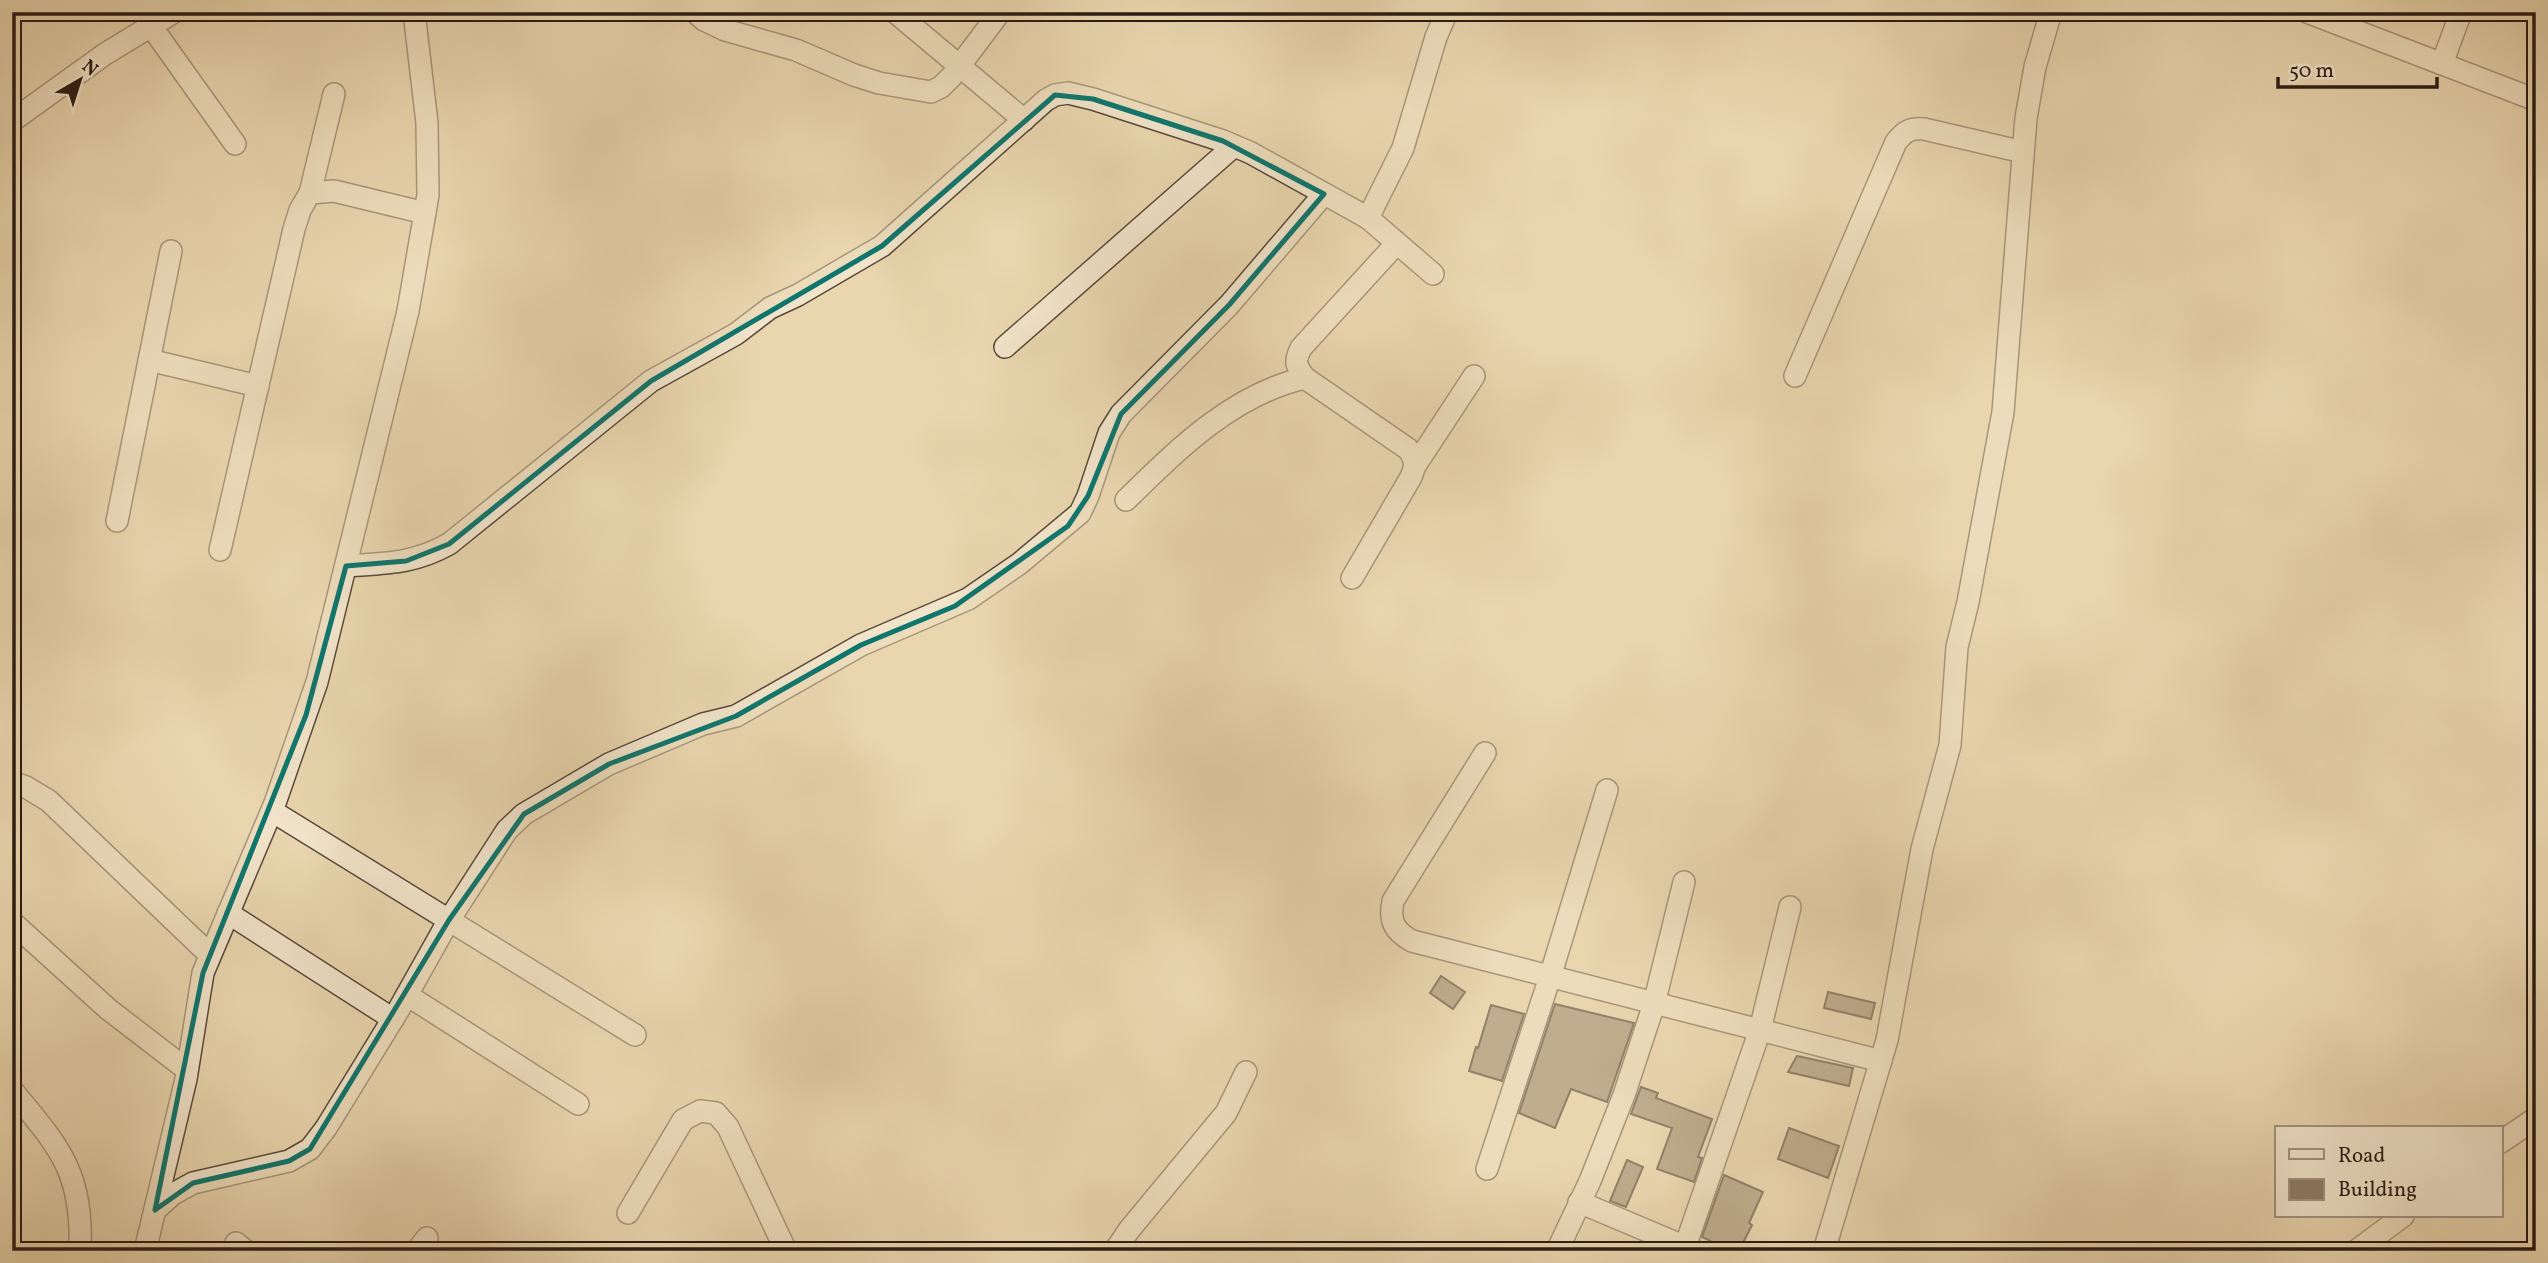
<svg xmlns="http://www.w3.org/2000/svg" width="2548" height="1263" viewBox="0 0 2548 1263" font-family="Vollkorn,serif">
  <style>
    .building { fill: #8d7c65; stroke: #2a1b15; stroke-width: 2 }
    .lines { fill: none; stroke-linecap: round; stroke-linejoin: round }
    .minor-casing { stroke: #5a4a3b; stroke-width: 24 }
    .minor { stroke: #f1e4ca; stroke-width: 21 }
    .marked { fill: none; stroke: #0f766e; stroke-width: 5; stroke-linejoin: round }
  </style>
  <rect width="100%" height="100%" fill="#e9d6ae"/>
  <filter id="stains"><feTurbulence type="fractalNoise" baseFrequency=".00286" numOctaves="4"/><feColorMatrix values="0 0 0 0 .2 0 0 0 0 .09 0 0 0 0 .02 0 0 0 .5 -.17"/></filter>
  <radialGradient id="worn" r=".72"><stop offset=".6" stop-color="#630" stop-opacity="0"/><stop offset="1" stop-color="#630" stop-opacity=".3"/></radialGradient>
  <g class="building">
    <path d="M 1441,976 L 1465,992 L 1453,1009 L 1430,993 Z"/>
    <path d="M 1828,992 L 1875,1003 L 1871,1019 L 1824,1008 Z"/>
    <path d="M 1555,1004 L 1634,1023 L 1607,1102 L 1571,1089 L 1555,1128 L 1519,1113 Z"/>
    <path d="M 1491,1005 L 1524,1014 L 1502,1081 L 1469,1071 L 1476,1047 L 1478,1048 Z"/>
    <path d="M 1797,1056 L 1853,1068 L 1849,1086 L 1788,1072 Z"/>
    <path d="M 1641,1087 L 1658,1093 L 1656,1098 L 1712,1119 L 1698,1157 L 1702,1158 L 1694,1182 L 1657,1169 L 1672,1128 L 1631,1114 Z"/>
    <path d="M 1789,1128 L 1839,1146 L 1828,1178 L 1778,1159 Z"/>
    <path d="M 1627,1160 L 1643,1167 L 1626,1207 L 1610,1201 Z"/>
    <path d="M 1724,1175 L 1763,1192 L 1749,1223 L 1752,1225 L 1739,1251 L 1731,1251 L 1702,1237 Z"/>
  </g>
  <g class="lines">
    <g class="minor-casing">
      <g id="minor">
        <path d="M 695,12 L 704,20 L 725,30 L 796,50 L 854,75 L 879,83 L 931,92 L 941,87 L 952,76 L 1000,12"/>
        <path d="M 895,12 L 1024,120"/>
        <path d="M 2307,12 L 2536,100"/>
        <path d="M 151,26 L 235,144"/>
        <path d="M 2442,64 L 2461,12"/>
        <path d="M 12,121 L 105,54 L 174,12"/>
        <path d="M 310,193 L 334,94"/>
        <path d="M 1368,218 L 1403,148 L 1436,37 L 1447,12"/>
        <path d="M 1005,347 L 1234,146"/>
        <path d="M 149,360 L 258,386"/>
        <path d="M 1795,376 L 1896,142 C 1905,131 1910,128 1924,129 L 2023,152"/>
        <path d="M 1415,466 L 1474,376"/>
        <path d="M 1126,500 C 1177,450 1233,394 1305,378"/>
        <path d="M 117,521 L 171,251"/>
        <path d="M 220,550 L 294,229 L 300,210 L 310,193 L 334,191 L 425,213"/>
        <path d="M 346,566 C 386,563 413,564 449,544 L 651,381 L 736,334 L 770,308 L 798,295 L 882,246 L 1046,100 L 1055,95 L 1068,93 L 1093,99 L 1223,141 L 1251,153 L 1368,218 L 1433,274"/>
        <path d="M 1352,578 L 1411,477 C 1416,465 1416,460 1408,449 L 1305,378 C 1296,366 1294,362 1301,348 L 1397,243"/>
        <path d="M 1485,753 L 1393,901 C 1389,921 1394,931 1412,941 L 1881,1061"/>
        <path d="M 12,782 L 26,787 L 49,801 L 210,955"/>
        <path d="M 272,811 L 635,1035"/>
        <path d="M 228,913 L 393,1019"/>
        <path d="M 12,922 L 108,1009 L 186,1069"/>
        <path d="M 407,995 L 578,1104"/>
        <path d="M 12,1090 C 60,1148 83,1172 80,1251"/>
        <path d="M 2501,1142 L 2536,1118"/>
        <path d="M 1487,1169 L 1550,977 L 1607,790"/>
        <path d="M 1579,1202 L 1695,1251"/>
        <path d="M 155,1210 L 173,1194 L 193,1183 L 289,1161 L 310,1149 L 326,1128 L 399,1009 L 449,920 L 507,830 L 524,814 L 609,764 L 703,724 L 736,716 L 861,645 L 968,599 L 1019,564 L 1080,513 L 1088,496 L 1109,433 L 1121,414 L 1229,305 L 1324,194"/>
        <path d="M 628,1213 L 683,1120 L 700,1111 L 716,1113 L 728,1127 L 786,1251"/>
        <path d="M 236,1243 L 246,1251"/>
        <path d="M 1685,1247 L 1760,1030 L 1790,907"/>
        <path d="M 145,1251 L 186,1079 L 203,973 L 275,803 L 317,682 L 408,311 L 428,195 L 427,123 L 414,12"/>
        <path d="M 417,1251 L 427,1238"/>
        <path d="M 1115,1251 L 1129,1230 L 1226,1113 L 1246,1072"/>
        <path d="M 1557,1251 L 1590,1181 L 1624,1095 L 1654,1004 L 1684,882"/>
        <path d="M 1824,1251 L 1887,1040 L 1922,849 L 1950,745 L 1957,647 L 1968,602 L 2003,412 L 2026,118 L 2035,67 L 2051,12"/>
        <path d="M 2356,1251 L 2403,1216"/>
      </g>
    </g>
    <use href="#minor" class="minor"/>
  </g>
  <path d="M0 0H2548V1263H0ZM 1055,95 L 1093,99 L 1223,141 L 1324,194 L 1229,305 L 1121,414 L 1088,496 L 1068,526 L 955,606 L 861,645 L 736,716 L 609,764 L 524,814 L 449,920 L 310,1149 L 289,1161 L 193,1183 L 155,1210 L 203,973 L 306,715 L 346,566 L 406,561 L 449,544 L 651,381 L 882,246 Z" fill="#e9d6ae" fill-opacity=".55" fill-rule="evenodd"/>
  <path class="marked" d="M 1055,95 L 1093,99 L 1223,141 L 1324,194 L 1229,305 L 1121,414 L 1088,496 L 1068,526 L 955,606 L 861,645 L 736,716 L 609,764 L 524,814 L 449,920 L 310,1149 L 289,1161 L 193,1183 L 155,1210 L 203,973 L 306,715 L 346,566 L 406,561 L 449,544 L 651,381 L 882,246 Z"/>
  <rect width="2548" height="1263" fill="none" stroke="#e9d6ae" stroke-width="42"/>
  <rect x="14" y="14" width="2520" height="1235" fill="none" stroke="#2a1b15" stroke-width="3.5"/>
  <rect x="21" y="21" width="2506" height="1221" fill="none" stroke="#2a1b15" stroke-width="2"/>
  <rect x="2275" y="1126" width="228" height="91" fill="#f1e4ca" stroke="#a19482" stroke-width="2"/>
  <rect x="2289" y="1149" width="35" height="10" fill="#f1e4ca" stroke="#a19482" stroke-width="2"/>
  <text x="2338" y="1162" font-size="21" fill="#2a1b15">Road</text>
  <rect x="2289" y="1179" width="35" height="21" fill="#8d7c65" stroke="#a19482" stroke-width="2"/>
  <text x="2338" y="1196" font-size="21" fill="#2a1b15">Building</text>
  <g transform="translate(80 80) rotate(39)" stroke="#f1e4ca" stroke-width="5" paint-order="stroke">
  <path d="M0-5L12 26L0 18L-12 26Z" fill="#2a1b15"/>
  <text y="-10" font-size="19" font-weight="bold" text-anchor="middle" fill="#2a1b15">N</text>
  </g>
  <path d="M2278 77v10h159v-10" fill="none" stroke="#2a1b15" stroke-width="3.5"/>
  <text x="2289" y="77" font-size="21" fill="#2a1b15" stroke="#f1e4ca" stroke-width="5" paint-order="stroke">50 m</text>
  <rect width="100%" height="100%" filter="url(#stains)"/>
  <rect width="100%" height="100%" fill="url(#worn)"/>
</svg>
